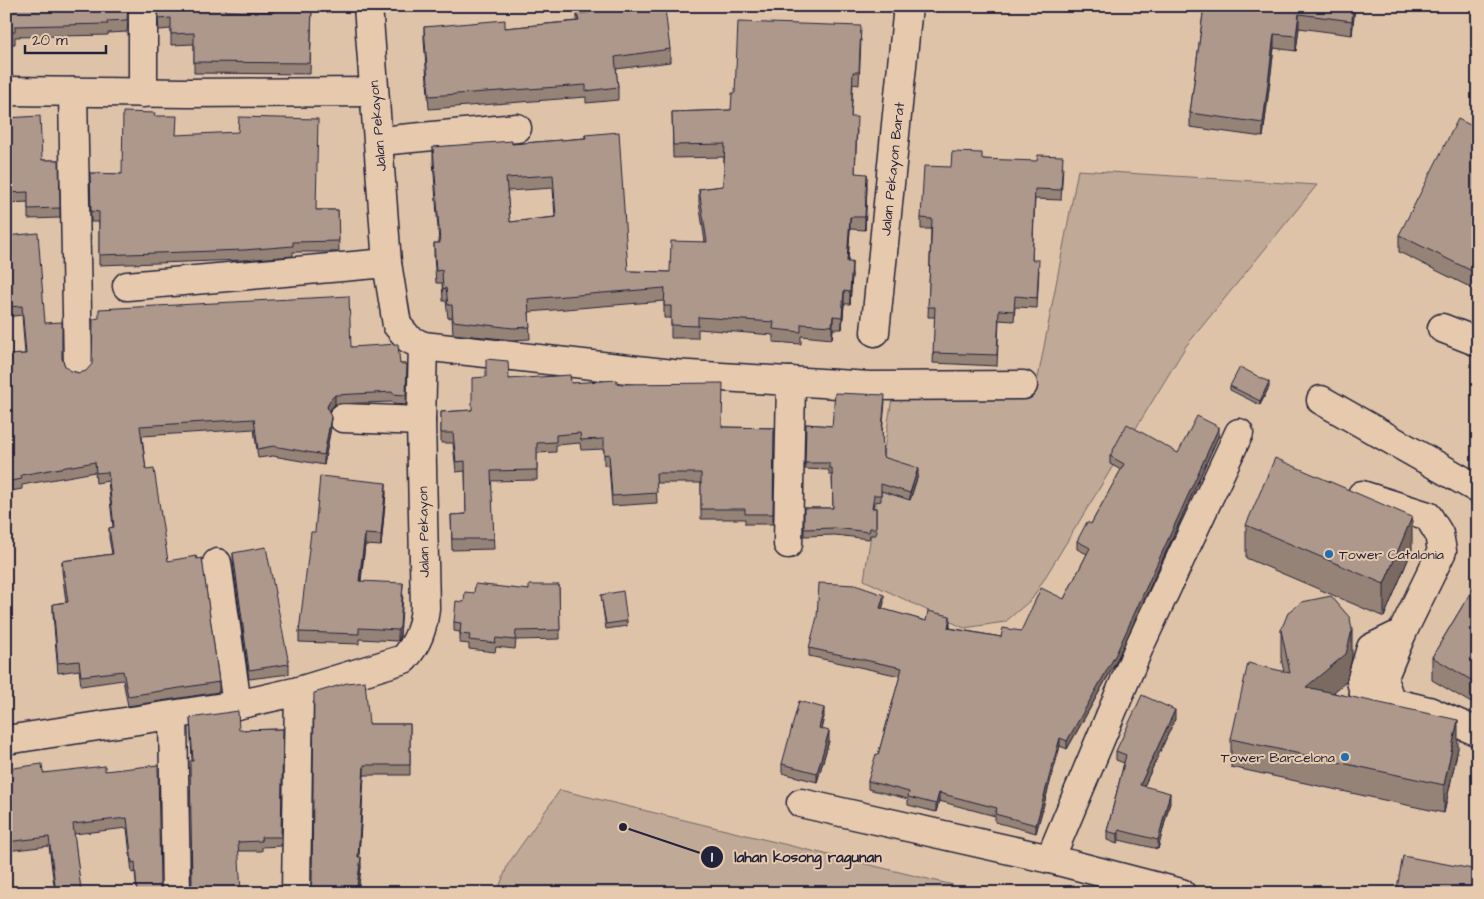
<svg xmlns="http://www.w3.org/2000/svg" width="1484" height="899" viewBox="0 0 1484 899" font-family="'Architects Daughter',sans-serif">
  <style>
    .green { fill: #c0a997; stroke: #716669 }
    .lines { fill: none; stroke-linecap: round; stroke-linejoin: round }
    .minor-casing { stroke: #22223b; stroke-width: 31 }
    .minor { stroke: #e7caae; stroke-width: 28 }
    .wall { fill: #968378; stroke: #22223b; fill-rule: evenodd }
    .shaded-wall { fill: #7a6a62; stroke: #22223b }
    .building { fill: #ae988c; stroke: #22223b; fill-rule: evenodd }
    .poi-dot { fill: #1f6fb2; stroke: #e7caae; stroke-width: 2 }
    .labels { text-anchor: middle; stroke-width: 4; stroke-linejoin: round; paint-order: stroke }
    .street-label { font-size: 14px; fill: #22223b; stroke: #e7caae }
    .poi-label { font-size: 14px; fill: #22223b; stroke: #e7caae; text-anchor: start }
    .leader { fill: none; stroke: #22223b; stroke-width: 2 }
    .callout-dot { fill: #22223b; stroke: #e7caae; stroke-width: 2 }
    .mark-label { font-size: 15px; text-anchor: middle; font-weight: bold; fill: #fff }
    .callout-label { font-size: 15px; text-anchor: middle; font-weight: bold; fill: #22223b; stroke: #e7caae; stroke-width: 4; stroke-linejoin: round; paint-order: stroke }
  </style>
  <rect width="100%" height="100%" fill="#dfc3a9"/>
  <filter id="ink" filterUnits="userSpaceOnUse"><feTurbulence type="fractalNoise" baseFrequency=".02" numOctaves="2"/><feDisplacementMap in="SourceGraphic" scale="10" xChannelSelector="R" yChannelSelector="G"/><feConvolveMatrix kernelMatrix="1 2 1 2 8 2 1 2 1" color-interpolation-filters="sRGB"/></filter>
  <g filter="url(#ink)">
    <g class="green">
      <path d="M 1078,170 L 1317,185 L 1186,346 L 1032,599 L 1005,622 L 964,628 L 864,580 L 893,391 L 1036,388 Z"/>
      <path d="M 560,790 L 953,885 L 949,893 L 497,893 L 508,864 Z"/>
    </g>
    <g class="lines">
      <g class="minor-casing">
        <g id="minor">
          <path d="M 143,6 L 143,93"/>
          <path d="M 6,91 L 188,93 L 373,92"/>
          <path d="M 73,92 L 78,367"/>
          <path d="M 380,141 L 517,128"/>
          <path d="M 127,286 L 387,263"/>
          <path d="M 1442,328 L 1478,342"/>
          <path d="M 875,332 L 908,6"/>
          <path d="M 423,346 L 673,374 L 870,386 L 1023,385"/>
          <path d="M 1321,400 L 1478,489"/>
          <path d="M 343,418 L 421,421"/>
          <path d="M 1362,495 L 1428,516 L 1439,534 L 1442,551 L 1402,633 L 1383,679 L 1391,702"/>
          <path d="M 788,544 L 791,381"/>
          <path d="M 217,563 L 237,705"/>
          <path d="M 1402,633 L 1371,648 L 1361,681 L 1364,693 L 1391,702 L 1429,711 L 1478,732"/>
          <path d="M 173,716 L 176,893"/>
          <path d="M 6,740 L 237,705 L 299,691 L 404,659 C 418,643 423,628 425,608 L 421,421 L 423,346 L 409,339 L 397,325 L 387,263 L 368,6"/>
          <path d="M 801,803 L 1050,859 L 1181,893"/>
          <path d="M 1050,859 L 1140,645 L 1239,433"/>
          <path d="M 296,893 L 299,691"/>
        </g>
      </g>
      <use href="#minor" class="minor"/>
    </g>
    <g class="wall">
      <path d="M 6,6 L 129,6 L 127,32 L 108,33 L 108,35 L 15,37 L 15,44 L 6,44 Z"/>
      <path d="M 157,6 L 225,6 L 225,11 L 274,12 L 312,6 L 310,74 L 194,73 L 194,44 L 171,45 L 171,29 L 159,30 Z"/>
      <path d="M 592,6 L 646,6 L 647,12 L 670,49 L 670,62 L 616,69 L 618,87 L 618,100 L 586,103 L 586,97 L 429,109 L 424,39 L 424,27 L 505,28 L 577,21 L 577,14 L 593,12 Z"/>
      <path d="M 1204,6 L 1355,6 L 1352,35 L 1299,28 L 1296,51 L 1274,48 L 1263,137 L 1190,127 L 1190,113 Z"/>
      <path d="M 1356,6 L 1370,6 L 1370,8 Z"/>
      <path d="M 861,39 L 859,85 L 853,84 L 851,117 L 857,130 L 855,173 L 867,186 L 865,230 L 850,229 L 848,262 L 852,275 L 850,304 L 844,304 L 842,329 L 833,329 L 832,339 L 801,336 L 801,344 L 773,342 L 773,335 L 698,329 L 698,338 L 671,338 L 671,318 L 664,318 L 664,301 L 529,312 L 530,339 L 513,340 L 453,334 L 452,317 L 448,318 L 446,301 L 443,301 L 442,283 L 436,283 L 434,256 L 434,243 L 439,243 L 433,160 L 433,147 L 512,144 L 585,138 L 585,135 L 628,271 L 670,272 L 705,242 L 699,202 L 699,189 L 723,186 L 724,157 L 673,158 L 672,112 L 731,110 L 735,93 ZM 553,188 L 555,217 L 510,222 L 507,191 Z"/>
      <path d="M 1478,52 L 1478,80 L 1476,80 L 1476,58 Z"/>
      <path d="M 155,116 L 176,135 L 316,210 L 338,210 L 339,252 L 293,252 L 293,256 L 244,260 L 99,265 L 99,222 L 91,222 L 90,173 L 122,174 Z"/>
      <path d="M 6,118 L 42,160 L 59,160 L 60,218 L 28,219 L 28,202 L 6,203 Z"/>
      <path d="M 1478,129 L 1478,291 L 1399,252 L 1399,235 Z"/>
      <path d="M 982,159 L 1063,166 L 1061,200 L 1035,199 L 1032,260 L 1039,270 L 1037,308 L 1015,307 L 1014,321 L 999,320 L 997,366 L 933,363 L 935,317 L 928,317 L 931,229 L 921,229 L 921,218 L 951,167 Z"/>
      <path d="M 6,236 L 45,323 L 62,358 L 65,366 L 71,371 L 79,373 L 351,347 L 400,364 L 407,364 L 406,405 L 393,404 L 393,402 L 335,404 L 330,410 L 329,412 L 331,427 L 324,465 L 273,456 L 258,458 L 254,429 L 142,436 L 146,470 L 168,561 L 219,682 L 219,692 L 128,706 L 123,680 L 81,686 L 79,670 L 58,673 L 53,614 L 53,604 L 66,602 L 62,571 L 62,561 L 112,554 L 109,538 L 109,528 L 113,527 L 108,481 L 96,483 L 95,472 L 22,485 L 22,489 L 6,492 L 6,355 L 25,354 L 22,315 L 6,317 Z"/>
      <path d="M 509,379 L 571,383 L 617,384 L 722,427 L 774,428 L 773,524 L 745,524 L 745,519 L 701,519 L 701,483 L 656,483 L 657,503 L 612,506 L 609,465 L 604,465 L 604,449 L 581,450 L 580,443 L 556,445 L 556,452 L 537,453 L 537,480 L 491,481 L 494,549 L 452,550 L 451,515 L 466,514 L 465,471 L 456,472 L 453,443 L 441,443 L 441,412 L 472,410 Z"/>
      <path d="M 1230,386 L 1269,387 L 1260,405 L 1230,390 Z"/>
      <path d="M 885,402 L 882,434 L 883,457 L 918,475 L 910,500 L 881,491 L 881,501 L 874,502 L 873,508 L 876,508 L 876,535 L 870,535 L 869,539 L 835,535 L 804,536 L 804,508 L 833,508 L 832,475 L 829,475 L 829,470 L 805,469 L 806,424 L 832,426 Z"/>
      <path d="M 1219,435 L 1116,662 L 1067,749 L 1060,746 L 1036,833 L 995,822 L 995,816 L 939,801 L 936,812 L 908,805 L 908,799 L 868,789 L 868,781 L 878,755 L 900,676 L 809,656 L 809,648 L 884,603 L 882,609 L 926,621 L 950,624 L 950,628 L 1001,637 L 1021,631 L 1064,599 L 1087,554 L 1077,549 L 1077,541 L 1091,524 L 1121,470 L 1110,464 L 1110,456 L 1178,453 Z"/>
      <path d="M 386,493 L 381,546 L 365,545 L 361,581 L 403,594 L 400,637 L 398,641 L 359,639 L 359,644 L 299,642 L 299,632 L 315,532 Z"/>
      <path d="M 1246,525 L 1412,550 L 1384,617 L 1246,558 Z"/>
      <path d="M 233,553 L 289,664 L 289,674 L 249,679 L 233,562 Z"/>
      <path d="M 1478,580 L 1478,707 L 1432,680 L 1432,657 Z"/>
      <path d="M 559,585 L 560,639 L 516,640 L 515,649 L 496,647 L 495,652 L 469,649 L 469,644 L 460,643 L 460,632 L 454,631 L 454,622 L 464,602 L 474,593 L 529,590 Z"/>
      <path d="M 601,595 L 627,621 L 627,626 L 606,629 Z"/>
      <path d="M 1281,630 L 1352,658 L 1346,682 L 1333,692 L 1458,748 L 1444,813 L 1231,767 L 1231,739 L 1284,672 L 1281,658 Z"/>
      <path d="M 824,717 L 821,729 L 829,741 L 817,782 L 782,773 L 782,764 Z"/>
      <path d="M 190,718 L 239,730 L 283,729 L 281,846 L 262,847 L 262,851 L 239,851 L 189,891 L 191,884 L 192,761 Z"/>
      <path d="M 1175,719 L 1144,786 L 1170,802 L 1158,849 L 1119,840 L 1117,844 L 1107,840 L 1107,831 L 1124,763 L 1116,760 L 1116,751 Z"/>
      <path d="M 369,724 L 410,724 L 410,775 L 364,775 L 359,857 L 361,867 L 358,893 L 307,893 L 312,883 Z"/>
      <path d="M 6,769 L 43,773 L 105,771 L 160,884 L 162,891 L 164,893 L 137,893 L 135,872 L 132,873 L 127,828 L 74,834 L 81,893 L 55,893 L 49,846 L 6,851 Z"/>
    </g>
    <g class="shaded-wall">
      <path d="M 1353,6 L 1355,6 L 1352,35 L 1352,21 Z"/>
      <path d="M 1299,14 L 1299,28 L 1296,51 L 1296,36 Z"/>
      <path d="M 1274,34 L 1274,48 L 1263,137 L 1263,123 Z"/>
      <path d="M 867,174 L 867,186 L 865,230 L 865,217 Z"/>
      <path d="M 850,217 L 850,229 L 847,274 L 847,262 Z"/>
      <path d="M 852,262 L 852,275 L 850,304 L 850,292 Z"/>
      <path d="M 844,291 L 844,304 L 842,329 L 842,317 Z"/>
      <path d="M 833,316 L 833,329 L 832,339 L 832,326 Z"/>
      <path d="M 1269,382 L 1269,387 L 1260,405 L 1260,401 Z"/>
      <path d="M 335,395 L 335,404 L 330,410 L 327,417 L 327,407 L 330,400 Z"/>
      <path d="M 331,417 L 331,427 L 324,465 L 324,455 Z"/>
      <path d="M 1219,427 L 1219,435 L 1116,662 L 1067,749 L 1067,741 Z"/>
      <path d="M 918,468 L 918,475 L 910,500 L 910,493 Z"/>
      <path d="M 386,483 L 386,493 L 381,546 L 381,535 Z"/>
      <path d="M 1412,517 L 1412,550 L 1384,617 L 1384,584 Z"/>
      <path d="M 365,534 L 365,545 L 359,592 L 359,581 Z"/>
      <path d="M 403,583 L 400,637 L 398,641 L 398,630 Z"/>
      <path d="M 884,595 L 884,603 L 880,616 L 880,608 Z"/>
      <path d="M 950,616 L 950,624 L 948,636 L 948,628 Z"/>
      <path d="M 1352,630 L 1352,658 L 1346,682 L 1306,715 L 1306,687 Z"/>
      <path d="M 824,708 L 824,717 L 819,738 L 819,728 Z"/>
      <path d="M 1175,710 L 1175,719 L 1140,795 L 1140,785 Z"/>
      <path d="M 1458,720 L 1458,748 L 1444,813 L 1444,785 Z"/>
      <path d="M 829,731 L 829,741 L 817,782 L 817,773 Z"/>
      <path d="M 1060,738 L 1060,746 L 1036,833 L 1036,825 Z"/>
      <path d="M 364,765 L 364,775 L 358,867 L 358,857 Z"/>
      <path d="M 939,793 L 939,801 L 936,812 L 936,804 Z"/>
      <path d="M 1170,793 L 1170,802 L 1158,849 L 1158,840 Z"/>
      <path d="M 1119,830 L 1119,840 L 1117,844 L 1117,834 Z"/>
      <path d="M 361,857 L 361,867 L 358,893 L 356,893 Z"/>
    </g>
    <g class="building">
      <path d="M 6,6 L 128,6 L 127,20 L 107,21 L 108,24 L 15,26 L 15,32 L 6,33 Z"/>
      <path d="M 158,6 L 225,6 L 225,11 L 274,12 L 274,6 L 312,6 L 310,63 L 194,62 L 194,33 L 171,34 L 171,18 L 159,19 Z"/>
      <path d="M 594,6 L 646,6 L 647,12 L 665,9 L 670,49 L 615,57 L 618,87 L 586,91 L 586,85 L 429,96 L 424,27 L 505,20 L 505,28 L 579,21 L 577,14 L 595,12 Z"/>
      <path d="M 1204,6 L 1353,6 L 1352,21 L 1299,14 L 1296,36 L 1274,34 L 1263,123 L 1190,113 Z"/>
      <path d="M 738,22 L 861,26 L 859,72 L 853,72 L 851,117 L 857,117 L 855,173 L 867,174 L 865,217 L 850,217 L 847,262 L 852,262 L 850,292 L 844,291 L 842,317 L 833,316 L 832,326 L 801,324 L 801,332 L 773,329 L 774,322 L 698,317 L 698,326 L 671,325 L 671,306 L 664,306 L 665,288 L 528,299 L 530,327 L 513,328 L 453,321 L 452,305 L 448,305 L 446,288 L 443,289 L 442,270 L 436,271 L 434,243 L 440,243 L 433,147 L 512,141 L 512,144 L 586,138 L 585,135 L 619,132 L 628,271 L 670,272 L 671,241 L 707,242 L 699,189 L 723,186 L 725,144 L 673,145 L 672,112 L 731,110 L 732,93 L 735,93 ZM 553,175 L 556,217 L 510,222 L 506,178 Z"/>
      <path d="M 123,112 L 155,113 L 154,116 L 177,116 L 176,135 L 238,132 L 239,117 L 318,119 L 316,210 L 338,210 L 339,241 L 293,242 L 293,246 L 244,250 L 99,255 L 99,212 L 91,211 L 90,173 L 122,174 Z"/>
      <path d="M 40,116 L 42,160 L 59,160 L 60,208 L 28,209 L 28,192 L 6,193 L 6,118 Z"/>
      <path d="M 1458,119 L 1478,129 L 1478,274 L 1399,235 Z"/>
      <path d="M 952,152 L 982,153 L 982,159 L 1037,161 L 1038,155 L 1063,156 L 1061,190 L 1035,189 L 1032,260 L 1039,260 L 1037,298 L 1015,296 L 1014,311 L 999,310 L 997,355 L 933,353 L 935,307 L 928,307 L 932,219 L 921,218 L 924,166 L 951,167 Z"/>
      <path d="M 38,233 L 45,323 L 62,322 L 62,358 L 65,366 L 71,371 L 79,373 L 86,371 L 92,364 L 93,319 L 99,318 L 99,309 L 349,296 L 351,347 L 398,344 L 400,364 L 407,364 L 406,395 L 393,394 L 393,392 L 335,395 L 330,400 L 327,407 L 331,417 L 324,455 L 273,446 L 258,449 L 254,419 L 140,426 L 146,470 L 154,469 L 168,561 L 196,556 L 197,559 L 202,558 L 219,682 L 128,696 L 123,671 L 81,676 L 79,661 L 58,663 L 53,604 L 68,602 L 62,561 L 113,554 L 109,528 L 114,527 L 108,472 L 96,473 L 95,462 L 21,475 L 22,479 L 6,482 L 6,355 L 26,354 L 22,306 L 6,307 L 6,236 Z"/>
      <path d="M 486,359 L 508,361 L 509,379 L 570,375 L 571,383 L 617,380 L 617,384 L 723,383 L 722,427 L 774,428 L 773,514 L 745,514 L 745,509 L 701,509 L 701,473 L 656,473 L 657,493 L 612,496 L 609,454 L 604,455 L 604,439 L 581,440 L 580,433 L 556,435 L 556,442 L 537,443 L 537,470 L 491,471 L 494,539 L 452,539 L 451,515 L 466,514 L 465,461 L 456,462 L 453,433 L 441,433 L 441,412 L 472,410 L 472,378 L 486,377 Z"/>
      <path d="M 1240,367 L 1269,382 L 1260,401 L 1230,386 Z"/>
      <path d="M 835,393 L 885,395 L 882,429 L 883,457 L 918,468 L 910,493 L 881,484 L 881,495 L 874,495 L 872,508 L 876,508 L 876,528 L 870,528 L 869,532 L 835,528 L 804,529 L 804,508 L 833,508 L 832,468 L 829,468 L 829,463 L 805,463 L 806,424 L 832,426 Z"/>
      <path d="M 1197,416 L 1219,427 L 1116,654 L 1067,741 L 1060,738 L 1036,825 L 995,814 L 997,808 L 939,793 L 936,804 L 908,797 L 909,792 L 868,781 L 876,754 L 878,755 L 902,668 L 809,648 L 817,617 L 819,583 L 855,585 L 884,595 L 880,608 L 926,621 L 928,611 L 950,616 L 948,628 L 1001,637 L 1003,628 L 1021,631 L 1041,588 L 1064,599 L 1090,548 L 1077,541 L 1087,522 L 1091,524 L 1124,464 L 1110,456 L 1127,424 L 1178,453 Z"/>
      <path d="M 1275,458 L 1412,517 L 1384,584 L 1246,525 Z"/>
      <path d="M 320,476 L 386,483 L 381,535 L 365,534 L 359,581 L 403,583 L 400,627 L 398,630 L 359,628 L 359,634 L 299,632 L 311,532 L 315,532 Z"/>
      <path d="M 266,547 L 289,664 L 249,670 L 233,553 Z"/>
      <path d="M 1478,580 L 1478,684 L 1432,657 Z"/>
      <path d="M 475,584 L 529,590 L 529,585 L 559,585 L 560,630 L 516,631 L 515,640 L 496,638 L 495,643 L 469,640 L 470,635 L 460,634 L 461,623 L 454,622 L 456,601 L 464,602 L 465,592 L 474,593 Z"/>
      <path d="M 623,591 L 627,621 L 606,624 L 601,595 Z"/>
      <path d="M 1331,596 L 1350,618 L 1352,630 L 1346,654 L 1306,687 L 1458,720 L 1444,785 L 1231,739 L 1248,663 L 1290,673 L 1281,630 L 1288,613 L 1302,602 Z"/>
      <path d="M 365,681 L 369,724 L 410,724 L 410,765 L 364,765 L 358,857 L 361,857 L 356,893 L 307,893 L 312,883 L 314,693 L 347,683 Z"/>
      <path d="M 1142,695 L 1175,710 L 1140,785 L 1170,793 L 1158,840 L 1119,830 L 1117,834 L 1107,831 L 1126,755 L 1116,751 Z"/>
      <path d="M 799,701 L 824,708 L 819,728 L 829,731 L 817,773 L 782,764 Z"/>
      <path d="M 238,711 L 239,730 L 283,729 L 281,837 L 261,837 L 262,841 L 238,842 L 241,893 L 188,893 L 189,891 L 192,883 L 190,761 L 193,761 L 190,718 Z"/>
      <path d="M 42,764 L 43,773 L 105,766 L 105,771 L 158,765 L 160,884 L 162,891 L 164,893 L 137,893 L 135,862 L 132,863 L 127,818 L 73,824 L 81,890 L 56,893 L 49,837 L 6,842 L 6,769 Z"/>
      <path d="M 1403,856 L 1478,870 L 1478,893 L 1396,893 Z"/>
    </g>
  </g>
  <g class="poi-dot">
    <circle cx="1329" cy="554" r="5"/>
    <circle cx="1345" cy="757" r="5"/>
  </g>
  <g class="labels">
    <g class="street-label">
      <text transform="translate(377 126) rotate(-95)" y="5">Jalan Pekayon</text>
      <text transform="translate(892 169) rotate(-84)" y="5">Jalan Pekayon Barat</text>
      <text transform="translate(423 532) rotate(-91)" y="5">Jalan Pekayon</text>
    </g>
    <g class="poi-label">
      <text x="1339" y="559">Tower Catalonia</text>
      <text x="1335" y="762" text-anchor="end">Tower Barcelona</text>
    </g>
  </g>
  <path class="leader" d="M623 827L712 857"/>
  <g class="callout-dot">
    <circle cx="623" cy="827" r="5"/>
    <circle cx="712" cy="857" r="12"/>
  </g>
  <g class="mark-label">
    <text x="712" y="862">1</text>
  </g>
  <g class="callout-label">
    <text x="808" y="862">lahan kosong ragunan</text>
  </g>
  <rect width="1484" height="899" fill="none" stroke="#e7caae" stroke-width="25"/>
  <rect x="12" y="12" width="1459" height="874" fill="none" stroke="#22223b" stroke-width="2" filter="url(#ink)"/>
  <path d="M25 45v8h81v-8" fill="none" stroke="#22223b" stroke-width="2.5"/>
  <text x="32" y="45" font-size="15" fill="#22223b" stroke="#e7caae" stroke-width="4" paint-order="stroke">20 m</text>
</svg>
